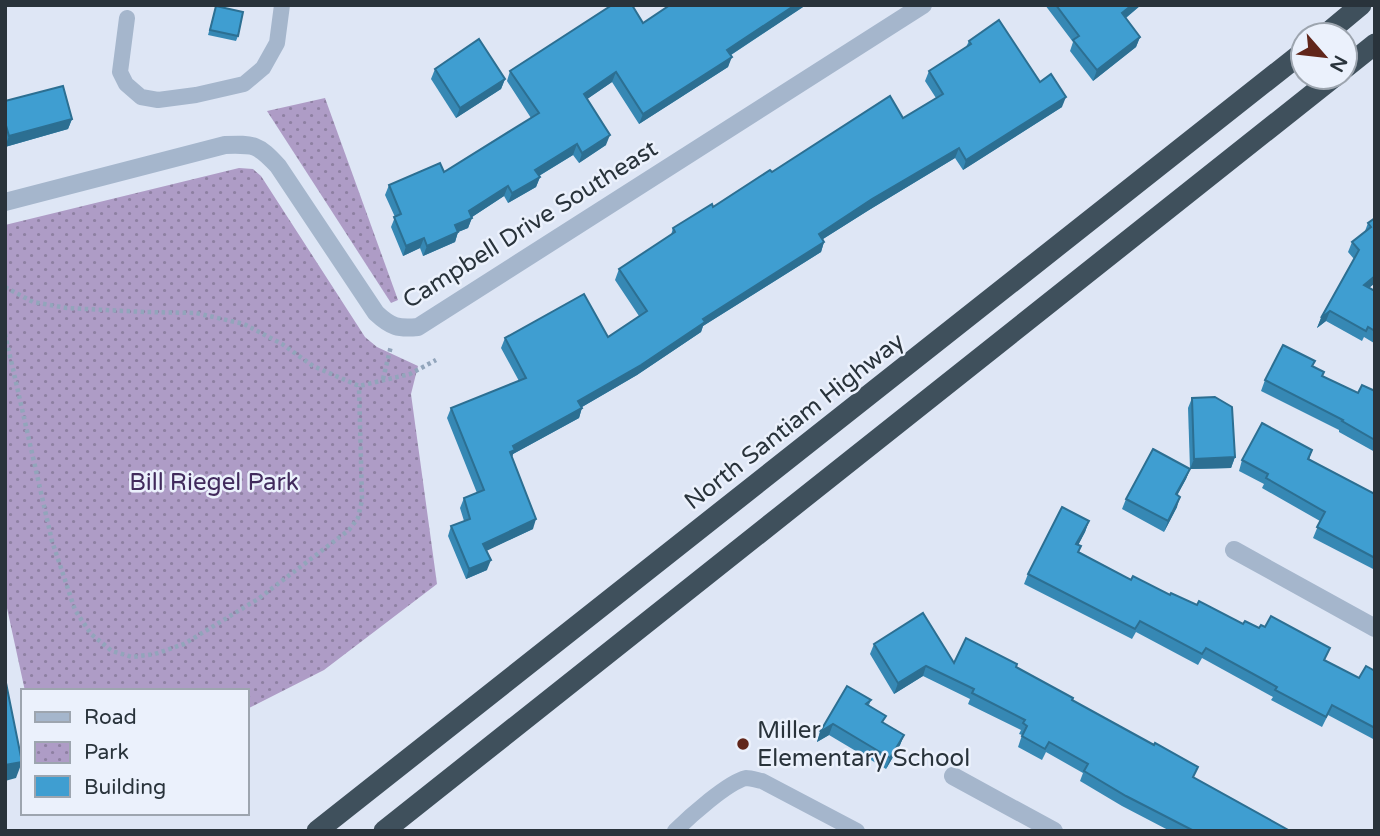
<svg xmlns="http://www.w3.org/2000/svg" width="1380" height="836" viewBox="0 0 1380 836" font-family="'Varela Round',sans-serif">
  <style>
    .park { fill: url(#park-dots) }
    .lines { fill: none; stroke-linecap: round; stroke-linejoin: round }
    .path { stroke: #92a5bb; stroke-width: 4.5; stroke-dasharray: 3.5 3.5; stroke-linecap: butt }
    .lane { stroke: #a5b6cc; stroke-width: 16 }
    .street { stroke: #a5b6cc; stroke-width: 18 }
    .highway { stroke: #3f505c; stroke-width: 21 }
    .wall { fill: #3688b4 }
    .shaded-wall { fill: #2c6f92 }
    .building { fill: #3f9ed1; stroke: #2c6f92; stroke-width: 2 }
    .poi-dot { fill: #61261a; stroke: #ebf1fc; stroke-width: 2.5 }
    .labels { text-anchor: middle; stroke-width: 5; stroke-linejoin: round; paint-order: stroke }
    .street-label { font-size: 24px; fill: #29333b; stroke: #ebf1fc }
    .park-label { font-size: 24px; fill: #412a5c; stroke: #ebf1fc }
    .poi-label { font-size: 24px; fill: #29333b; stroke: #ebf1fc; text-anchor: start }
  </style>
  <defs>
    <pattern id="park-dots" width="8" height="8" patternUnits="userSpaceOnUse" patternTransform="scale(1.75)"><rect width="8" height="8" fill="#ae9cc6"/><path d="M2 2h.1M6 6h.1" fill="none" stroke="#8e80a2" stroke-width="1.8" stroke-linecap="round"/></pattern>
  </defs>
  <rect width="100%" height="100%" fill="#dee6f5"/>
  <g class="park">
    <path d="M 325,98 L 398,300 L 391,303 L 267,111 Z"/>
    <path d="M 239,168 L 253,169 L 261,176 L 365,337 L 377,347 L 418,366 L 411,394 L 437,584 L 324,670 L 247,709 L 247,691 L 25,691 L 5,599 L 5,225 Z"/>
  </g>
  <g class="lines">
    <g class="path">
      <path d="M 5,287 L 33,302 L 67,308 L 145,312 L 196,313 L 244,324 L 282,344 L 313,366 L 359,386 L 410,374 L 436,360"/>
      <path d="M 5,334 L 52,541 L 75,610 L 91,634 L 112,651 L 132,657 L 155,654 L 184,644 L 258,599 L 349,530 L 358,518 L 362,500 L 359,386"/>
      <path d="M 383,379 L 391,346"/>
    </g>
    <g class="lane">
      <path d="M 127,18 L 120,72 L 126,84 L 141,97 L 158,100 L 196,95 L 244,84 L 263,68 L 277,43 L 282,5"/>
      <path d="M 675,831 C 689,817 728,782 746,778 C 751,778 757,780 762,781 L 857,831"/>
    </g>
    <g class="street">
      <path d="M 5,202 L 225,145 C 254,144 258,144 278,166 L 376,313 C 391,327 398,329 418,327 L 923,5"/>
      <path d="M 1234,550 L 1375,628"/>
      <path d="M 953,776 L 1054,831"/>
    </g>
    <g class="highway">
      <path d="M 1325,35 L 1361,5"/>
      <path d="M 1345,68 L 1375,44"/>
      <path d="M 317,831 L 1303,52"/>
      <path d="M 384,831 L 1334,77"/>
    </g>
  </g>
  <g class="wall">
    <path d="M 670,5 L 806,5 L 731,55 L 728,67 L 639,124 L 612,82 L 587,99 L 606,145 L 579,163 L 573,155 L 539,176 L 540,177 L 536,187 L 508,203 L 504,196 L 472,217 L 468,228 L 458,232 L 455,242 L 423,256 L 420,248 L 403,256 L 391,227 L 395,217 L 385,195 L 389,185 L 444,172 L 531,118 L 507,81 L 510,71 L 643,23 Z"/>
    <path d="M 1045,5 L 1141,5 L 1126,18 L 1140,37 L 1136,47 L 1093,81 L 1070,51 L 1073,42 Z"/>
    <path d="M 216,6 L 238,36 L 236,41 L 208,35 Z"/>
    <path d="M 969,41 L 1040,82 L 1062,107 L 963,170 L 955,158 L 869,210 L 823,239 L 824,242 L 821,252 L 703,326 L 701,332 L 637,375 L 582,407 L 579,418 L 513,454 L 512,457 L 533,529 L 487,550 L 487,570 L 466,579 L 448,536 L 451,526 L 464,521 L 460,508 L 464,498 L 477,493 L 447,418 L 451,408 L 519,381 L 501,348 L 505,338 L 608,337 L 639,316 L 615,280 L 619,269 L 671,235 L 673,228 L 713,207 L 772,172 L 903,118 L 936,98 L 925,81 L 929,71 L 966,47 Z"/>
    <path d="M 435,69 L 505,79 L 501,89 L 456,118 L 431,79 Z"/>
    <path d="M 5,101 L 72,119 L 68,129 L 5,147 Z"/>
    <path d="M 1375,218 L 1375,283 L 1369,288 L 1375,291 L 1374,343 L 1364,337 L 1362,341 L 1326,321 L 1317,328 L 1321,318 L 1354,259 L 1348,252 L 1352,242 L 1365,231 L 1368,223 Z"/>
    <path d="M 1315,361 L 1313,366 L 1323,376 L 1358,393 L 1375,391 L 1375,452 L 1339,432 L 1339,430 L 1261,391 L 1265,380 Z"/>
    <path d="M 1192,398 L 1235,457 L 1231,468 L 1190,469 L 1188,408 Z"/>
    <path d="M 1312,450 L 1309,460 L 1375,494 L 1375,570 L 1313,538 L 1320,521 L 1262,488 L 1264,484 L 1239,471 L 1242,460 Z"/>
    <path d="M 1190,469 L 1186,479 L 1177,495 L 1177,507 L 1164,532 L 1122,509 L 1126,499 Z"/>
    <path d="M 1089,521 L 1085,532 L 1078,545 L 1079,552 L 1131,580 L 1243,624 L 1325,660 L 1359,678 L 1375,671 L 1375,740 L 1328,715 L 1322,727 L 1271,700 L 1273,697 L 1202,658 L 1198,665 L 1136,632 L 1132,639 L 1024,584 L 1028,574 Z"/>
    <path d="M 874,644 L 954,663 L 1016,667 L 1072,700 L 1194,778 L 1290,831 L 1170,831 L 1122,806 L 1080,781 L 1083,773 L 1046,752 L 1042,760 L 1018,747 L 1022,735 L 1019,734 L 1021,730 L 968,704 L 970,699 L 923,676 L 894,694 L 870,654 Z"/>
    <path d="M 871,700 L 869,705 L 884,723 L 904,735 L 900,745 L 886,769 L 829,735 L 817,742 L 820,732 Z"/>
  </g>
  <g class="shaded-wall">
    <path d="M 795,5 L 806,5 L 723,60 L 727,50 Z"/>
    <path d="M 1132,5 L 1141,5 L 1118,24 L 1122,13 Z"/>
    <path d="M 1140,37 L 1136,47 L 1093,81 L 1097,70 Z"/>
    <path d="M 732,57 L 728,67 L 639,124 L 643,114 Z"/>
    <path d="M 616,72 L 612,82 L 580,104 L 584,94 Z"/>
    <path d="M 505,79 L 501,89 L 456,118 L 460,108 Z"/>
    <path d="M 1066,97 L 1062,107 L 963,170 L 966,160 Z"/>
    <path d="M 72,119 L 68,129 L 5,147 L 9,136 Z"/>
    <path d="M 610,135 L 606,145 L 579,163 L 582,153 Z"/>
    <path d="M 577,144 L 573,155 L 532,180 L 535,170 Z"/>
    <path d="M 959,148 L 955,158 L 869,210 L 815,244 L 819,234 L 872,199 Z"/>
    <path d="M 540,177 L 536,187 L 508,203 L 512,193 Z"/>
    <path d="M 508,186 L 504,196 L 469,219 L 472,218 L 468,228 L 451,235 L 455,225 L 469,211 Z"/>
    <path d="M 458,232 L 455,242 L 423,256 L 427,246 Z"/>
    <path d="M 424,238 L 420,248 L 403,256 L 406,246 Z"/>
    <path d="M 824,242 L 821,252 L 703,326 L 701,332 L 637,375 L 575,411 L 578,401 L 703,319 Z"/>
    <path d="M 1375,276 L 1375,283 L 1360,295 L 1364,285 Z"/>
    <path d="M 1330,311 L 1326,321 L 1317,328 L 1321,318 Z"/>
    <path d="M 582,408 L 579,418 L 513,454 L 511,460 L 510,452 L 513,446 Z"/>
    <path d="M 1235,457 L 1231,468 L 1190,469 L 1194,459 Z"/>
    <path d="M 1190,469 L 1186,479 L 1172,505 L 1176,494 Z"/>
    <path d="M 1180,497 L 1177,507 L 1164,532 L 1168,521 Z"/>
    <path d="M 536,519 L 533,529 L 480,554 L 483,544 Z"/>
    <path d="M 1089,521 L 1085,532 L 1073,555 L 1076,544 Z"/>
    <path d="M 491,560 L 487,570 L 466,579 L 469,569 Z"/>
    <path d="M 926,666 L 923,676 L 894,694 L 898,683 Z"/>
    <path d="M 833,724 L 829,735 L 817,742 L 820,732 Z"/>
    <path d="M 904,735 L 900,745 L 886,769 L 890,758 Z"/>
    <path d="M 22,762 L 16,778 L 5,781 L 5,765 Z"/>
  </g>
  <g class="building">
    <path d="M 612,5 L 632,5 L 643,23 L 670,5 L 795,5 L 727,50 L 732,57 L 643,114 L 616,72 L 584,94 L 610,135 L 582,153 L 577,144 L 535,170 L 540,177 L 512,193 L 508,186 L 469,211 L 472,218 L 455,225 L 458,232 L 427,246 L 424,238 L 406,246 L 394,217 L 401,214 L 389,185 L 440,163 L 444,172 L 539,113 L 510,71 Z"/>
    <path d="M 1056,5 L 1132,5 L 1122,13 L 1140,37 L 1097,70 L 1073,40 L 1079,36 Z"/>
    <path d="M 216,6 L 243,12 L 238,36 L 210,30 Z"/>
    <path d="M 999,20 L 1040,82 L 1051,74 L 1066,97 L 966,160 L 959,148 L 872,199 L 819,234 L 824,242 L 703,319 L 705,322 L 641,365 L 578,401 L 582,408 L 513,446 L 515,450 L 510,452 L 536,519 L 483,544 L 491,560 L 469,569 L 451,526 L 470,519 L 464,498 L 484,490 L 451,408 L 526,378 L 505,338 L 584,294 L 608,337 L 647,311 L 619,269 L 675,232 L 673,228 L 712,204 L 713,207 L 770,170 L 772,172 L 890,96 L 903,118 L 943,94 L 929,71 L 971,44 L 969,41 Z"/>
    <path d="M 479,39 L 505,79 L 460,108 L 435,69 Z"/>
    <path d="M 63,86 L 72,119 L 9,136 L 5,122 L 5,101 Z"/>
    <path d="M 1375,218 L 1375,276 L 1364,285 L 1375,291 L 1375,331 L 1368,327 L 1366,331 L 1330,311 L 1321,318 L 1359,250 L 1352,242 L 1371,227 L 1368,223 Z"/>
    <path d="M 1283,345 L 1315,361 L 1312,366 L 1324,372 L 1322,376 L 1358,393 L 1362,385 L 1375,391 L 1375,440 L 1342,421 L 1343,420 L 1265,380 Z"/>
    <path d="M 1215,397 L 1232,407 L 1235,457 L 1194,459 L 1192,398 Z"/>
    <path d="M 1262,423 L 1312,450 L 1308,459 L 1375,494 L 1375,558 L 1317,527 L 1325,512 L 1266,478 L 1268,474 L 1242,460 Z"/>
    <path d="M 1153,449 L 1190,469 L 1176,494 L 1180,497 L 1168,521 L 1126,499 Z"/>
    <path d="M 1062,507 L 1089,521 L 1076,544 L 1081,546 L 1078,552 L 1131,580 L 1133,576 L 1170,595 L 1171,593 L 1197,605 L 1199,601 L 1243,624 L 1245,621 L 1259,628 L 1261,625 L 1265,627 L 1271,616 L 1330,648 L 1324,660 L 1359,678 L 1366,666 L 1375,671 L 1375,728 L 1332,705 L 1326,717 L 1275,690 L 1277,687 L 1206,648 L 1202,654 L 1140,621 L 1135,629 L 1028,574 Z"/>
    <path d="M 923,613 L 954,663 L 966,638 L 1017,664 L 1016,667 L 1073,698 L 1072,700 L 1154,745 L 1155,743 L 1198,767 L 1193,777 L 1290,831 L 1194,831 L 1126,796 L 1084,771 L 1088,764 L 1049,742 L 1045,749 L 1022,736 L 1027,726 L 1023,723 L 1025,720 L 972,693 L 974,689 L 926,666 L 898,683 L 874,644 Z"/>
    <path d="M 5,678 L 22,762 L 5,765 Z"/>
    <path d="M 847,686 L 871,700 L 866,704 L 886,716 L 882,722 L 904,735 L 890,758 L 833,724 L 820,732 Z"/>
  </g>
  <circle class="poi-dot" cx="743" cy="744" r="7"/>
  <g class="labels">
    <g class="street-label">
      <text transform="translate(530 224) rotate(-32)" y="8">Campbell Drive Southeast</text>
      <text transform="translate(794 421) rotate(-38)" y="8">North Santiam Highway</text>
    </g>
    <g class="park-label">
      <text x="214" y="490">Bill Riegel Park</text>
    </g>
    <g class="poi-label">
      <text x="757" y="738">Miller<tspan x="757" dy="28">Elementary School</tspan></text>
    </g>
  </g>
  <rect width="1380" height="836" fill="none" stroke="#29333b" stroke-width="14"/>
  <rect x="21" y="689" width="228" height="126" fill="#ebf1fc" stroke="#9da5af" stroke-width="2"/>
  <rect x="35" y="712" width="35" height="10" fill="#a5b6cc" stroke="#9da5af" stroke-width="2"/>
  <text x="84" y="724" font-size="21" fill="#29333b">Road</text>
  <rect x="35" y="742" width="35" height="21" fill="url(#park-dots)" stroke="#9da5af" stroke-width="2"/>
  <text x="84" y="759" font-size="21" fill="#29333b">Park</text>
  <rect x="35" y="776" width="35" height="21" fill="#3f9ed1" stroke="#9da5af" stroke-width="2"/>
  <text x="84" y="794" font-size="21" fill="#29333b">Building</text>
  <g transform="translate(1324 56) rotate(118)"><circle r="33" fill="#ebf1fc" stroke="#9da5af" stroke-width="2"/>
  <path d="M0-5L12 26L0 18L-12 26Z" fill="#61261a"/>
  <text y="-10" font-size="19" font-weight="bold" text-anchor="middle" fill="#29333b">N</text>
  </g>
</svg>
